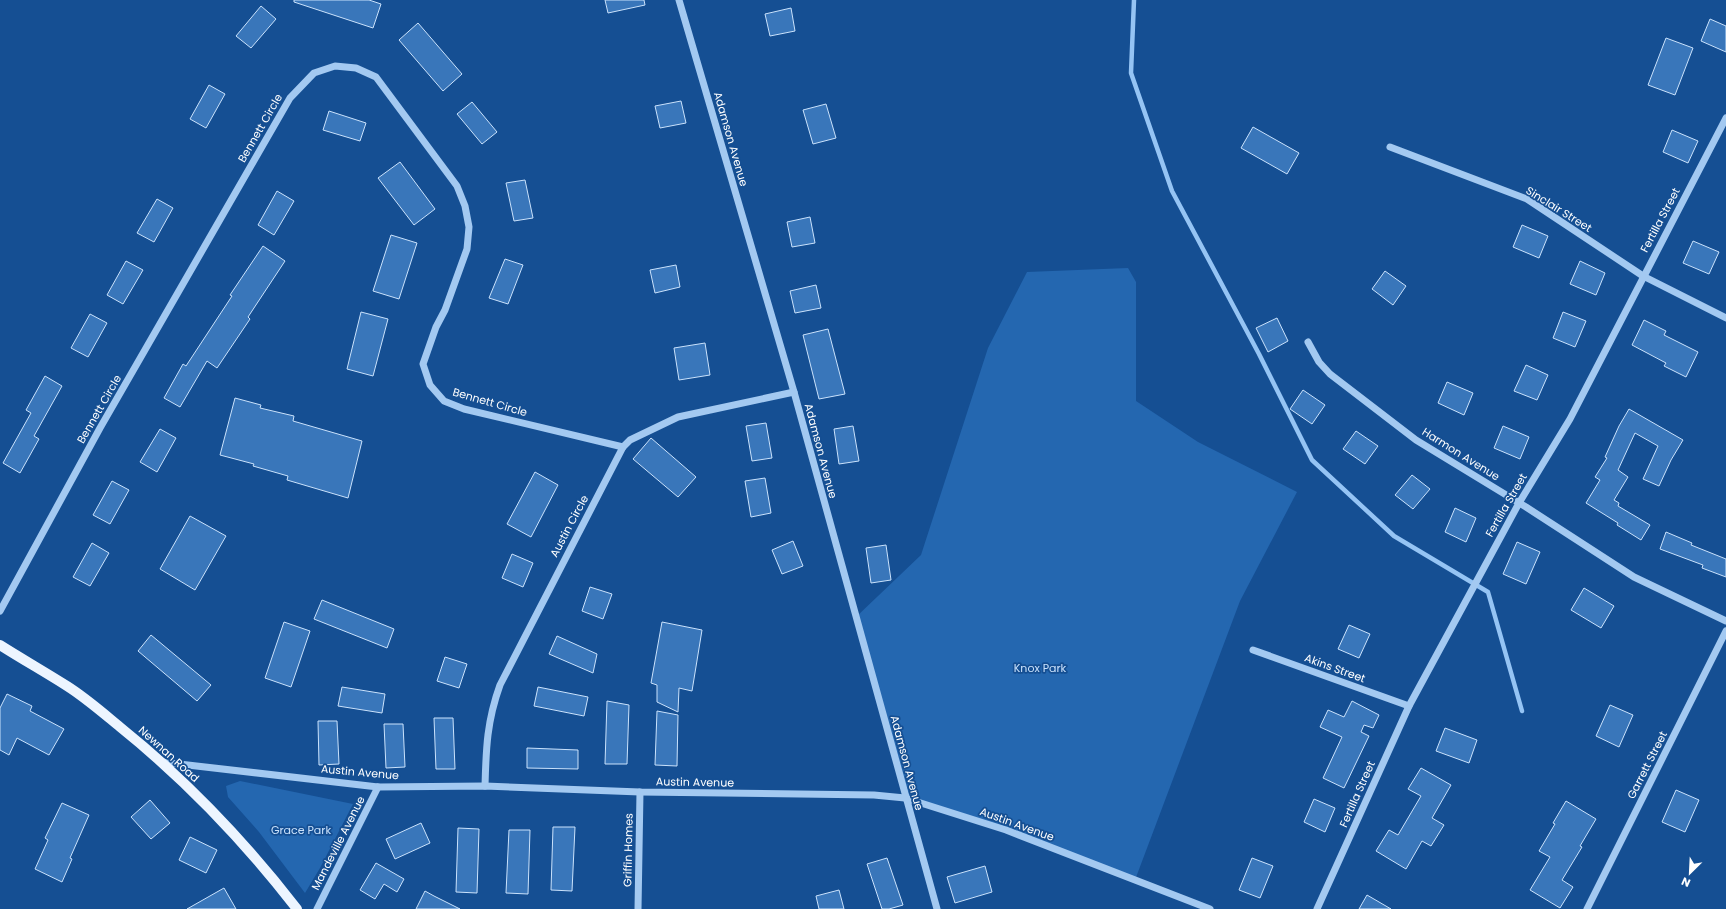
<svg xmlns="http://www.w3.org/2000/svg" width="1726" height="909" viewBox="0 0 1726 909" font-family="Poppins,sans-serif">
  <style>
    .green { fill: #2467b0 }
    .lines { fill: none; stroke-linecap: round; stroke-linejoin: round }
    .stream { stroke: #95c4f4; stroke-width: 4.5 }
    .building { fill: #3976ba; stroke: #cae2fc }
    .minor { stroke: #a3c9f1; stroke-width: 7 }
    .major { stroke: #edf5ff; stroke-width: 10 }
    .labels { text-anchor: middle; stroke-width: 3.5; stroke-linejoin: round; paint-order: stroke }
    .street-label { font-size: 11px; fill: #fff; stroke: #154f93 }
    .park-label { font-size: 11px; fill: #cae2fc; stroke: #154f93 }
  </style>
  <rect width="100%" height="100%" fill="#154f93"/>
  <g class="green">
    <path d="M 1128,268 L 1136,282 L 1136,401 L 1198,442 L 1297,492 L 1240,601 L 1135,880 L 1006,830 L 905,798 L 856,617 L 921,555 L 988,348 L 1027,272 Z"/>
    <path d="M 240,781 L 353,804 L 320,868 L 305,893 L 259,832 L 228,797 L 226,786 Z"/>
  </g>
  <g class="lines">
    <path class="stream" d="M 1134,0 L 1131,73 L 1172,191 L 1259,354 L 1312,460 L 1394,536 L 1488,592 L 1522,711"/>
  </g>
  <g class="building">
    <path d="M 294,0 L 369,0 L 381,4 L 373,28 L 294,2 Z"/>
    <path d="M 605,0 L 644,0 L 645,5 L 608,13 Z"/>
    <path d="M 261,6 L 276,19 L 251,48 L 236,36 Z"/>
    <path d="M 791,8 L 795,31 L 770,36 L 765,14 Z"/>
    <path d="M 1710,19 L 1726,26 L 1726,52 L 1701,41 Z"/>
    <path d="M 418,23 L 462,74 L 443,91 L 399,40 Z"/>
    <path d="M 1666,38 L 1693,48 L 1675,95 L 1648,85 Z"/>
    <path d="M 209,85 L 225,94 L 206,128 L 190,119 Z"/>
    <path d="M 681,101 L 686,123 L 660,128 L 655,106 Z"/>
    <path d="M 472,102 L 497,132 L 482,144 L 457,114 Z"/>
    <path d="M 826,104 L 836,138 L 813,144 L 803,110 Z"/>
    <path d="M 329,111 L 366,123 L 360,141 L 323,130 Z"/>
    <path d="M 1253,127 L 1299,153 L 1287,174 L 1241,148 Z"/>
    <path d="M 1672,130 L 1698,141 L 1688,163 L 1663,152 Z"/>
    <path d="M 400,162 L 435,209 L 414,225 L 378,178 Z"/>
    <path d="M 525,180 L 533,218 L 514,221 L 506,183 Z"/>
    <path d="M 277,191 L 294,201 L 274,235 L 258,225 Z"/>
    <path d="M 157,199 L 173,208 L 154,242 L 137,233 Z"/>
    <path d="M 810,217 L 815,243 L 792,247 L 787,222 Z"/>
    <path d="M 1522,225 L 1548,236 L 1539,258 L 1513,247 Z"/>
    <path d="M 391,235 L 417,243 L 399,299 L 373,291 Z"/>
    <path d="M 1693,241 L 1719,252 L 1709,274 L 1683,263 Z"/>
    <path d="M 263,246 L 285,261 L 248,317 L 250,319 L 217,368 L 207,361 L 180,407 L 164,398 L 183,364 L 186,366 L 232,296 L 230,295 Z"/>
    <path d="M 505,259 L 523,265 L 508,304 L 489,298 Z"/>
    <path d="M 126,261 L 143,270 L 123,304 L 107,295 Z"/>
    <path d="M 1580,261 L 1605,273 L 1596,295 L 1570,284 Z"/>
    <path d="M 676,265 L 680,287 L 655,293 L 650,270 Z"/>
    <path d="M 1385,271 L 1406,286 L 1393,305 L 1372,289 Z"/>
    <path d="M 816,285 L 821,308 L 795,313 L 790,291 Z"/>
    <path d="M 361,312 L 388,319 L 373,376 L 347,369 Z"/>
    <path d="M 1563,312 L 1586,321 L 1575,347 L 1553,338 Z"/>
    <path d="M 90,314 L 107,323 L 88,357 L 71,348 Z"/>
    <path d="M 1277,318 L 1288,341 L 1268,352 L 1256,328 Z"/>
    <path d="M 1644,320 L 1666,331 L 1664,335 L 1698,352 L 1686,377 L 1664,366 L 1666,363 L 1632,345 Z"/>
    <path d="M 828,329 L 845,394 L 819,399 L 803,335 Z"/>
    <path d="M 705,343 L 710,375 L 679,380 L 674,348 Z"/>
    <path d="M 1526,365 L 1548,375 L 1537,400 L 1514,391 Z"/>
    <path d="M 45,376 L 62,386 L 34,436 L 39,439 L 20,473 L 3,463 L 31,413 L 26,410 Z"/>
    <path d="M 1447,382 L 1473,393 L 1464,415 L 1438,403 Z"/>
    <path d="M 1303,390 L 1325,405 L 1312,424 L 1290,409 Z"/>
    <path d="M 235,398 L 261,405 L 260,408 L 294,416 L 293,421 L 362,441 L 348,498 L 287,480 L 288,476 L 253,466 L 254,464 L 220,455 Z"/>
    <path d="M 1629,409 L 1683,440 L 1671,460 L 1659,486 L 1643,479 L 1658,446 L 1635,433 L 1618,470 L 1628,477 L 1614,500 L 1619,503 L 1618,506 L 1650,525 L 1641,540 L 1617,525 L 1618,523 L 1586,503 L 1600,480 L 1595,477 L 1607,458 L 1605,457 L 1619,426 Z"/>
    <path d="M 766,423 L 772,458 L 752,461 L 746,426 Z"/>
    <path d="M 853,426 L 859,461 L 839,464 L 834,429 Z"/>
    <path d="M 1503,426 L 1529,437 L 1520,459 L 1494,448 Z"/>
    <path d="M 160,429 L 176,438 L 157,472 L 140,462 Z"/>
    <path d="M 1356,431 L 1378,446 L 1365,464 L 1343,449 Z"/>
    <path d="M 651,438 L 696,477 L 678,497 L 633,459 Z"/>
    <path d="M 535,472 L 558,485 L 531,537 L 507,524 Z"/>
    <path d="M 1412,475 L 1430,489 L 1413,509 L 1395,495 Z"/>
    <path d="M 765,478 L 771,513 L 751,517 L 745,481 Z"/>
    <path d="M 112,481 L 129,490 L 110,524 L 93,515 Z"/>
    <path d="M 1455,508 L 1476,518 L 1466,542 L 1445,532 Z"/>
    <path d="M 190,516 L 226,536 L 195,590 L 160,569 Z"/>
    <path d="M 1666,532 L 1692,543 L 1691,545 L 1726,559 L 1726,577 L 1702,568 L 1703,565 L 1660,549 Z"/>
    <path d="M 793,541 L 803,566 L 782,574 L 772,550 Z"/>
    <path d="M 1517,542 L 1540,552 L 1526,584 L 1503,574 Z"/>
    <path d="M 92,543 L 109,553 L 90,586 L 73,577 Z"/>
    <path d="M 886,545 L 891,580 L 871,583 L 866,548 Z"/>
    <path d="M 512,554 L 533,563 L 523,587 L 502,578 Z"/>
    <path d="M 590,587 L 612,594 L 603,619 L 582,611 Z"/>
    <path d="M 1584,588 L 1614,606 L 1601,628 L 1571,610 Z"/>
    <path d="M 322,600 L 394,629 L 387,648 L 314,619 Z"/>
    <path d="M 284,622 L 310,631 L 291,687 L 265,678 Z"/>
    <path d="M 662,622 L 702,630 L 692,691 L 679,688 L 678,712 L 657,702 L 657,685 L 651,683 Z"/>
    <path d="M 1349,625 L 1370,634 L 1359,658 L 1338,649 Z"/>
    <path d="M 151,635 L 211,685 L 197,701 L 138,651 Z"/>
    <path d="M 557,636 L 597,654 L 593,673 L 549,654 Z"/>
    <path d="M 445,657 L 467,664 L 459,688 L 437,681 Z"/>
    <path d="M 342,687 L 385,694 L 382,713 L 338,706 Z"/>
    <path d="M 538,687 L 588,697 L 584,716 L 534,706 Z"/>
    <path d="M 7,694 L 32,706 L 30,711 L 64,729 L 49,755 L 17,738 L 9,755 L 0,750 L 0,708 Z"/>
    <path d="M 607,701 L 629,705 L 627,764 L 605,764 Z"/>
    <path d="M 1352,701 L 1379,715 L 1373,728 L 1364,725 L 1361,732 L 1369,736 L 1344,788 L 1323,778 L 1342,737 L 1320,727 L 1328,710 L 1344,717 Z"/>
    <path d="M 1610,705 L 1633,715 L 1619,747 L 1596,736 Z"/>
    <path d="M 657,711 L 678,715 L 677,766 L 655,765 Z"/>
    <path d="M 434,718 L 453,718 L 455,769 L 436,769 Z"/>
    <path d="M 318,721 L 337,721 L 339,764 L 319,765 Z"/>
    <path d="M 384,724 L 403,724 L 405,767 L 386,768 Z"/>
    <path d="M 1445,728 L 1477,740 L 1469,763 L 1436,751 Z"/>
    <path d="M 527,748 L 578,750 L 578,769 L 527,768 Z"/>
    <path d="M 1421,768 L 1451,785 L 1432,818 L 1444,825 L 1431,846 L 1422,841 L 1406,869 L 1376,851 L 1389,830 L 1398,835 L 1421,796 L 1408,789 Z"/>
    <path d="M 1676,790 L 1699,800 L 1685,832 L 1662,822 Z"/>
    <path d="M 1314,799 L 1335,808 L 1325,832 L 1304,822 Z"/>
    <path d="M 150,800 L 170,823 L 151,839 L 131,817 Z"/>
    <path d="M 1566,801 L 1596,819 L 1580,846 L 1582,847 L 1562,880 L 1573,887 L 1560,908 L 1530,890 L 1550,857 L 1539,851 L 1555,824 L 1553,823 Z"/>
    <path d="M 62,803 L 89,815 L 70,858 L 72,859 L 62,882 L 35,869 L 48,840 L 45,838 Z"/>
    <path d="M 421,823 L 430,843 L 395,859 L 386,839 Z"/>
    <path d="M 553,827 L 575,827 L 572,891 L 551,890 Z"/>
    <path d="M 458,828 L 479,829 L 477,893 L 456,892 Z"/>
    <path d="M 509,830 L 530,830 L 528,894 L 506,893 Z"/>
    <path d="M 190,837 L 217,850 L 206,873 L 179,860 Z"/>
    <path d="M 887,858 L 903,905 L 889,909 L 882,909 L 867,864 Z"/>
    <path d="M 1252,858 L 1273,866 L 1260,898 L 1239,890 Z"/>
    <path d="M 376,863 L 404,879 L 397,892 L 384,884 L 375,899 L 360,890 Z"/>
    <path d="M 985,866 L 992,892 L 955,903 L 947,877 Z"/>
    <path d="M 224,888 L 236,909 L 187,909 Z"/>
    <path d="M 839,890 L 844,909 L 819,909 L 816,896 Z"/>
    <path d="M 425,891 L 434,896 L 460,909 L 416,909 Z"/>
    <path d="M 1367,895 L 1391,909 L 1359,909 Z"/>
  </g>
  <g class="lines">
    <g class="minor">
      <path d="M 679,0 L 794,392 L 937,909"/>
      <path d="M 1390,147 L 1527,199 L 1643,276 L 1726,318"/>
      <path d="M 1308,342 L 1319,362 L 1330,374 L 1416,440 L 1526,507 L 1634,577 L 1726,621"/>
      <path d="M 0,611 L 100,428 L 290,98 L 314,73 L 335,66 L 356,68 L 376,77 L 457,186 L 465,206 L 469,227 L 467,249 L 445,310 L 436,327 L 423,364 L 430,385 L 444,401 L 464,409 L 623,447"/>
      <path d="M 1253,650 L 1409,706"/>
      <path d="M 162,762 L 378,787 L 485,786 L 640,792 L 874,795 L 905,798 L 1006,830 L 1210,909"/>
      <path d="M 485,786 C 486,748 487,721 500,685 L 623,447 L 630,440 L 678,417 L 794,392"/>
      <path d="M 317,909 L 378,787"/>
      <path d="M 638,909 L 640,792"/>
      <path d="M 1317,909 L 1409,706 L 1519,503 L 1570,419 L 1726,118"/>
      <path d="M 1587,909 L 1726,631"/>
    </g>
    <path class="major" d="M 0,645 C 22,659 45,672 67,686 C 86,698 103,713 120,727 C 186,780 245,842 297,909"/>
  </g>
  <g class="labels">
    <g class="street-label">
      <text transform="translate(260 128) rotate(-60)" y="4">Bennett Circle</text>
      <text transform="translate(731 139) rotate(74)" y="4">Adamson Avenue</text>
      <text transform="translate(1559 209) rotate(32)" y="4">Sinclair Street</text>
      <text transform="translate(1660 220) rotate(-62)" y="4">Fertilla Street</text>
      <text transform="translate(490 402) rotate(16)" y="4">Bennett Circle</text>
      <text transform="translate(99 409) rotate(-60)" y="4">Bennett Circle</text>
      <text transform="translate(821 451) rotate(75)" y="4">Adamson Avenue</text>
      <text transform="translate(1461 454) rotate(32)" y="4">Harmon Avenue</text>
      <text transform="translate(1506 505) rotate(-60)" y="4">Fertilla Street</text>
      <text transform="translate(569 526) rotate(-62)" y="4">Austin Circle</text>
      <text transform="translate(1335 668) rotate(20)" y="4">Akins Street</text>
      <text transform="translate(169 754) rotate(42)" y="4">Newnan Road</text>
      <text transform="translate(907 763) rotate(75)" y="4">Adamson Avenue</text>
      <text transform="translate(1647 765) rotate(-63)" y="4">Garrett Street</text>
      <text transform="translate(360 772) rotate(5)" y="4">Austin Avenue</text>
      <text transform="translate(695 782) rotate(1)" y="4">Austin Avenue</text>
      <text transform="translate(1357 794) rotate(-66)" y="4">Fertilla Street</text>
      <text transform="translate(1017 824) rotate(20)" y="4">Austin Avenue</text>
      <text transform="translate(338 843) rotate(-63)" y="4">Mandeville Avenue</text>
      <text transform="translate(628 850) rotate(-89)" y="4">Griffin Homes</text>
    </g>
    <g class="park-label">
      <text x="1040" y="672">Knox Park</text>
      <text x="301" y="834">Grace Park</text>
    </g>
  </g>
  <g transform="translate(1690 873) rotate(204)" stroke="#154f93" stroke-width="3" paint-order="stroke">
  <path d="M0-3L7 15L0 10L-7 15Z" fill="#ffffff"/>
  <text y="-6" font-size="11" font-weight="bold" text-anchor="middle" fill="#ffffff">N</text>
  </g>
</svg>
